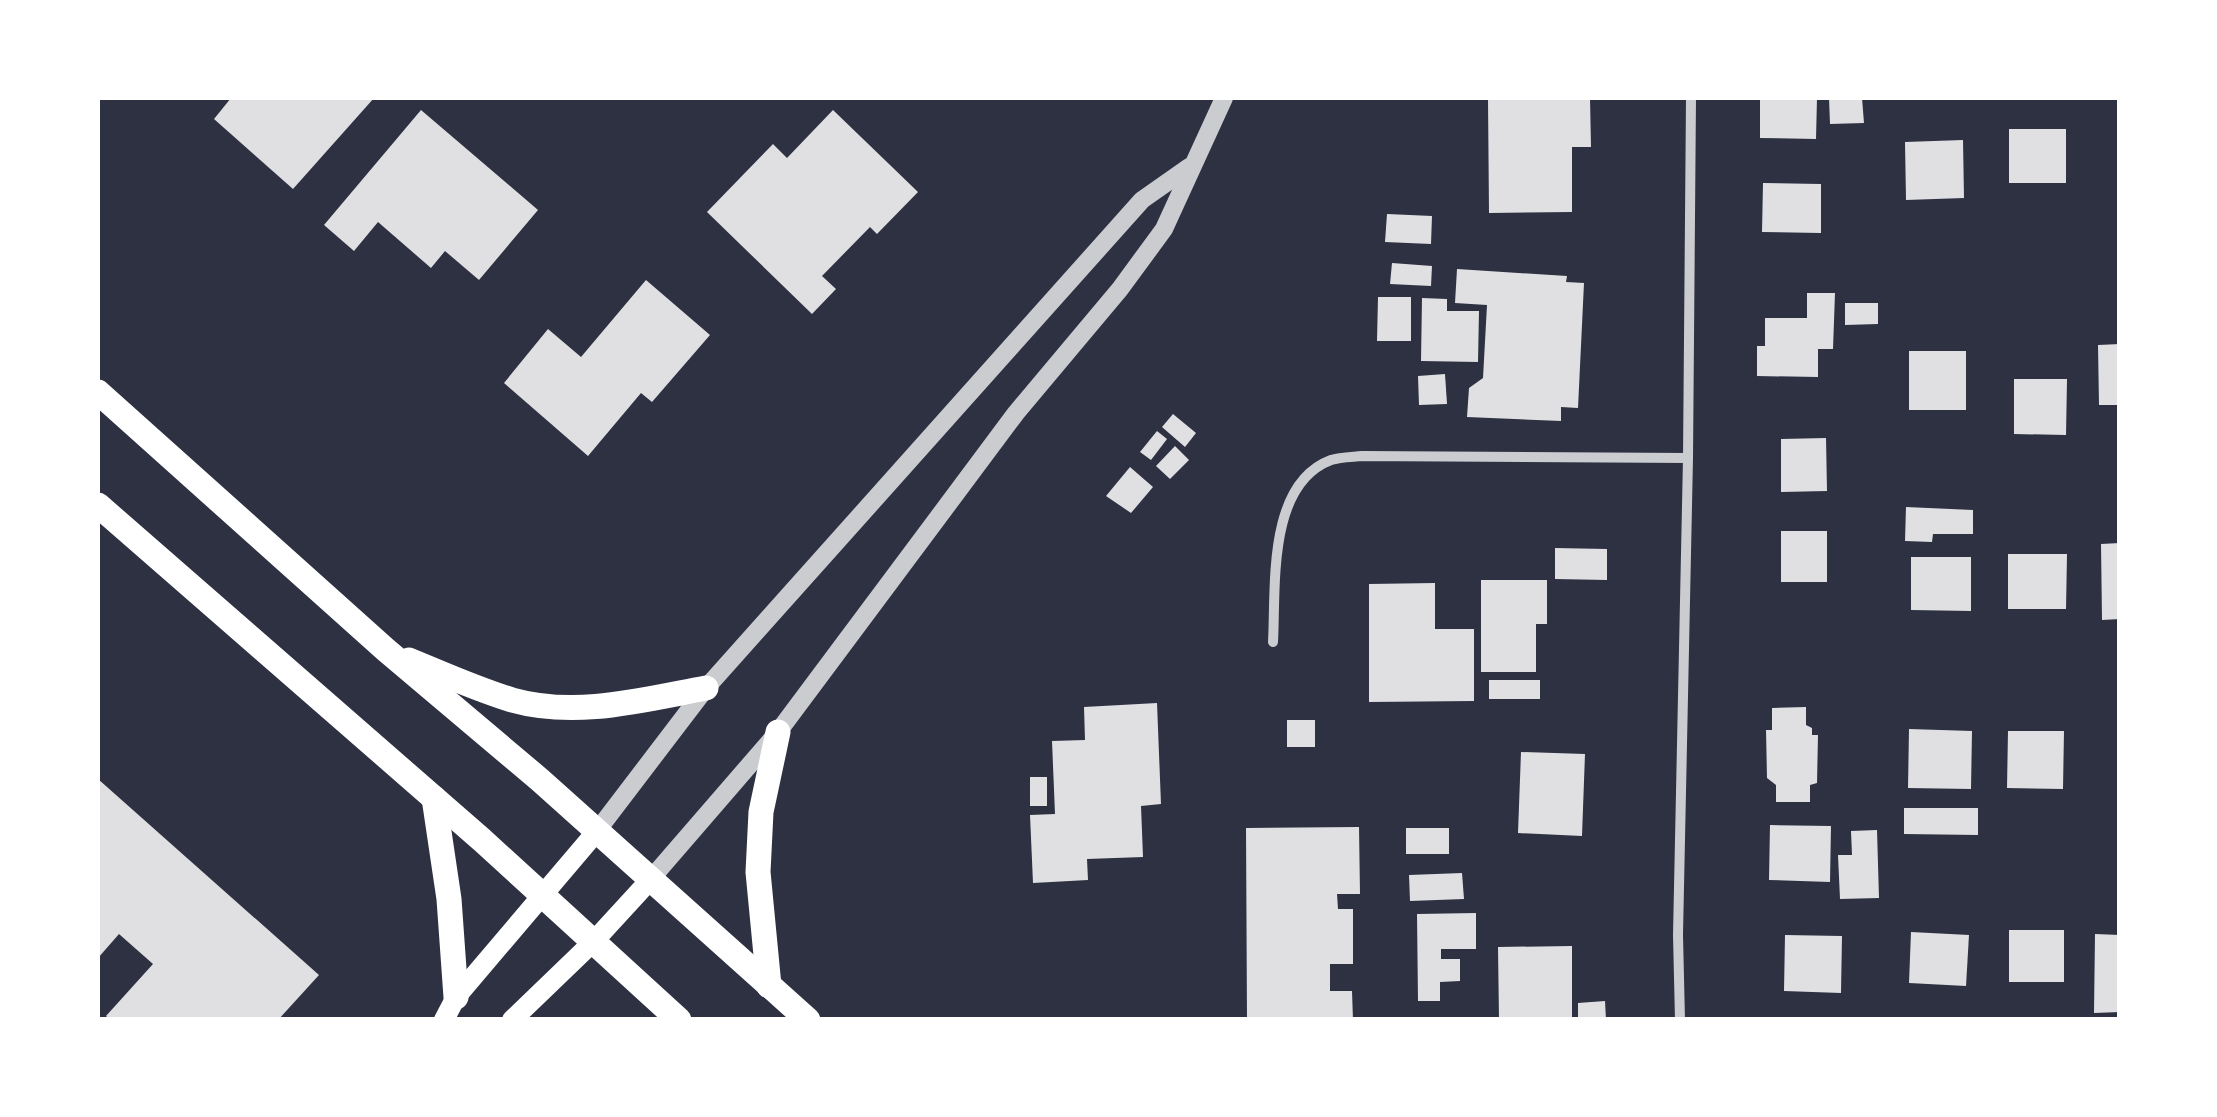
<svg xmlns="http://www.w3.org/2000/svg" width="2217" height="1117" viewBox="0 0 2217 1117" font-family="Helvetica,sans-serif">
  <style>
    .building { fill: #e0e0e3 }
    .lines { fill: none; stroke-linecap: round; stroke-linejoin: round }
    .minor { stroke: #caccd0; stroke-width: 10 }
    .tertiary { stroke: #caccd0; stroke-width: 18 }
    .secondary { stroke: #fff; stroke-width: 20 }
    .primary { stroke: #fff; stroke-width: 25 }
  </style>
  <rect width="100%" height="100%" fill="#2d3142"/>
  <g class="building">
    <path d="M 231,98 L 374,98 L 293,189 L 214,119 Z"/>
    <path d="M 1590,98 L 1591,147 L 1572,147 L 1572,212 L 1489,213 L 1488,99 Z"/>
    <path d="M 1760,98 L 1817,98 L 1816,139 L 1760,138 Z"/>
    <path d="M 1829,98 L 1862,98 L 1864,123 L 1830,124 Z"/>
    <path d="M 421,110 L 538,210 L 479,280 L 445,251 L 431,268 L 378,222 L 354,251 L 324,225 Z"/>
    <path d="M 833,110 L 918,192 L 877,234 L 870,227 L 822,276 L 836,289 L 812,314 L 707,212 L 773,144 L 787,158 Z"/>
    <rect x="2009" y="129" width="57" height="54"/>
    <path d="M 1963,140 L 1964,198 L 1906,200 L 1905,142 Z"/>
    <path d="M 1763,183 L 1821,184 L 1821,233 L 1762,232 Z"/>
    <path d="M 1387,214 L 1432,216 L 1431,244 L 1385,242 Z"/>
    <path d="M 1392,263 L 1432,266 L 1431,286 L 1390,284 Z"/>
    <path d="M 1457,269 L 1567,276 L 1566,282 L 1584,283 L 1578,408 L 1561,407 L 1561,421 L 1467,417 L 1469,388 L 1483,378 L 1487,305 L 1455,303 Z"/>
    <path d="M 646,280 L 710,335 L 652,402 L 641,393 L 588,456 L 504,383 L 548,329 L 581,357 Z"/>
    <path d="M 1807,293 L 1835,293 L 1833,349 L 1818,349 L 1818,377 L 1757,376 L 1757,346 L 1765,346 L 1765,318 L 1807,318 Z"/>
    <path d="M 1378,297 L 1411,297 L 1411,341 L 1377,341 Z"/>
    <path d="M 1422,298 L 1447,299 L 1447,311 L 1479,311 L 1478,362 L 1421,361 Z"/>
    <path d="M 1845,303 L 1878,303 L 1878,324 L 1845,325 Z"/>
    <path d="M 2120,344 L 2120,405 L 2099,405 L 2098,345 Z"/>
    <rect x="1909" y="351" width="57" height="59"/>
    <path d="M 1445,374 L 1447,404 L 1419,405 L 1418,376 Z"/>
    <path d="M 2014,379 L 2067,379 L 2066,435 L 2014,434 Z"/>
    <path d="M 1173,414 L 1196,433 L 1185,447 L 1162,427 Z"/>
    <path d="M 1157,431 L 1167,439 L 1151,460 L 1140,452 Z"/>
    <path d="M 1826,438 L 1827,491 L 1781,492 L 1781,439 Z"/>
    <path d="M 1175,446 L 1189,460 L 1170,479 L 1156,466 Z"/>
    <path d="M 1130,467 L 1153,487 L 1131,513 L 1106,496 Z"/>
    <path d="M 1906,507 L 1973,510 L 1973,534 L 1933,534 L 1932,542 L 1905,541 Z"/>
    <rect x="1781" y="531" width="46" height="51"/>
    <path d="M 2120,543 L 2120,619 L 2102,620 L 2101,544 Z"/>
    <path d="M 1555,548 L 1607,549 L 1607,580 L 1555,579 Z"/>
    <path d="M 2008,554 L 2067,554 L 2066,609 L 2008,609 Z"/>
    <path d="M 1911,557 L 1971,557 L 1971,611 L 1911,610 Z"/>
    <path d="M 1481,580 L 1547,580 L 1547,624 L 1536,624 L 1536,672 L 1481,672 Z"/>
    <path d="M 1435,583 L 1435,629 L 1474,629 L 1474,701 L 1369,702 L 1369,584 Z"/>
    <rect x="1489" y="680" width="51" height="19"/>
    <path d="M 1157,703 L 1161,804 L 1141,806 L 1143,857 L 1087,859 L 1088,880 L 1033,883 L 1030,815 L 1055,814 L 1052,741 L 1085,740 L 1084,707 Z"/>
    <path d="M 1806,707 L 1806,725 L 1812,728 L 1812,735 L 1818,735 L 1817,783 L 1810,785 L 1810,802 L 1776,802 L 1776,785 L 1767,778 L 1766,730 L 1772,730 L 1772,708 Z"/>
    <rect x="1287" y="720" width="28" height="27"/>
    <path d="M 1909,729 L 1972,731 L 1971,789 L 1908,788 Z"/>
    <path d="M 2008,731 L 2064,731 L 2063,789 L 2007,788 Z"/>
    <path d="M 1521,752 L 1585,754 L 1582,836 L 1518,833 Z"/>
    <rect x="1030" y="777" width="17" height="29"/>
    <path d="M 98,779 L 319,975 L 278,1020 L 110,1020 L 106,1016 L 153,964 L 119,934 L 98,958 Z"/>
    <path d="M 1904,808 L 1978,808 L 1978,835 L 1904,834 Z"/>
    <path d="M 1770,825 L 1831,826 L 1830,882 L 1769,880 Z"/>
    <path d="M 1359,827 L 1360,894 L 1337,894 L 1338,909 L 1353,909 L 1353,964 L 1330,964 L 1330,991 L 1352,991 L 1353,1020 L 1247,1020 L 1246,828 Z"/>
    <rect x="1406" y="828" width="43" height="26"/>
    <path d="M 1877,830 L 1879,898 L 1840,899 L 1838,855 L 1852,855 L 1851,831 Z"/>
    <path d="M 1462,873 L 1464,899 L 1410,901 L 1409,875 Z"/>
    <path d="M 1476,913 L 1476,949 L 1441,949 L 1441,959 L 1460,959 L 1460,981 L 1440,982 L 1440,1001 L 1418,1001 L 1417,914 Z"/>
    <rect x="2009" y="930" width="55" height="52"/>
    <path d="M 1911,932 L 1969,935 L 1966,986 L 1909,983 Z"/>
    <path d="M 2095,934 L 2120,935 L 2120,1012 L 2094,1013 Z"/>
    <path d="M 1785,935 L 1842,936 L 1841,993 L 1784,991 Z"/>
    <path d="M 1572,946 L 1572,1020 L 1499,1020 L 1498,947 Z"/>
    <path d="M 1605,1001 L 1606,1020 L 1578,1020 L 1578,1003 Z"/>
  </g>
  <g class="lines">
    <g class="minor">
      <path d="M 1273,642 C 1276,586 1267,484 1331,460 C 1340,457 1353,457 1362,456 L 1688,458"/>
      <path d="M 1680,1020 L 1678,935 L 1688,458 L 1691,98"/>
    </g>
    <g class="tertiary">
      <path d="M 597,831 L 706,688 L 1142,200 L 1189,167"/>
      <path d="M 650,880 L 778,732 L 1016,413 L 1120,289 L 1164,229 L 1224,98"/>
    </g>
    <g class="secondary">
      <path d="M 444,1020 L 456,997 L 597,831"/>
      <path d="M 512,1020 L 594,941 L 650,880"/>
    </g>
    <g class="primary">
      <path d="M 98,392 L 386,650 L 540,780 L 808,1020"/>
      <path d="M 98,505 L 482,840 L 679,1020"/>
      <path d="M 409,660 C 443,674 476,689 512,700 C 576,718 642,700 706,688"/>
      <path d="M 434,798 L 449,899 L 456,997"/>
      <path d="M 769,986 L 758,872 L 761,812 L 778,732"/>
    </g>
  </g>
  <rect width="2217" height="1117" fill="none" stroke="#ffffff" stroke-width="200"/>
</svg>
